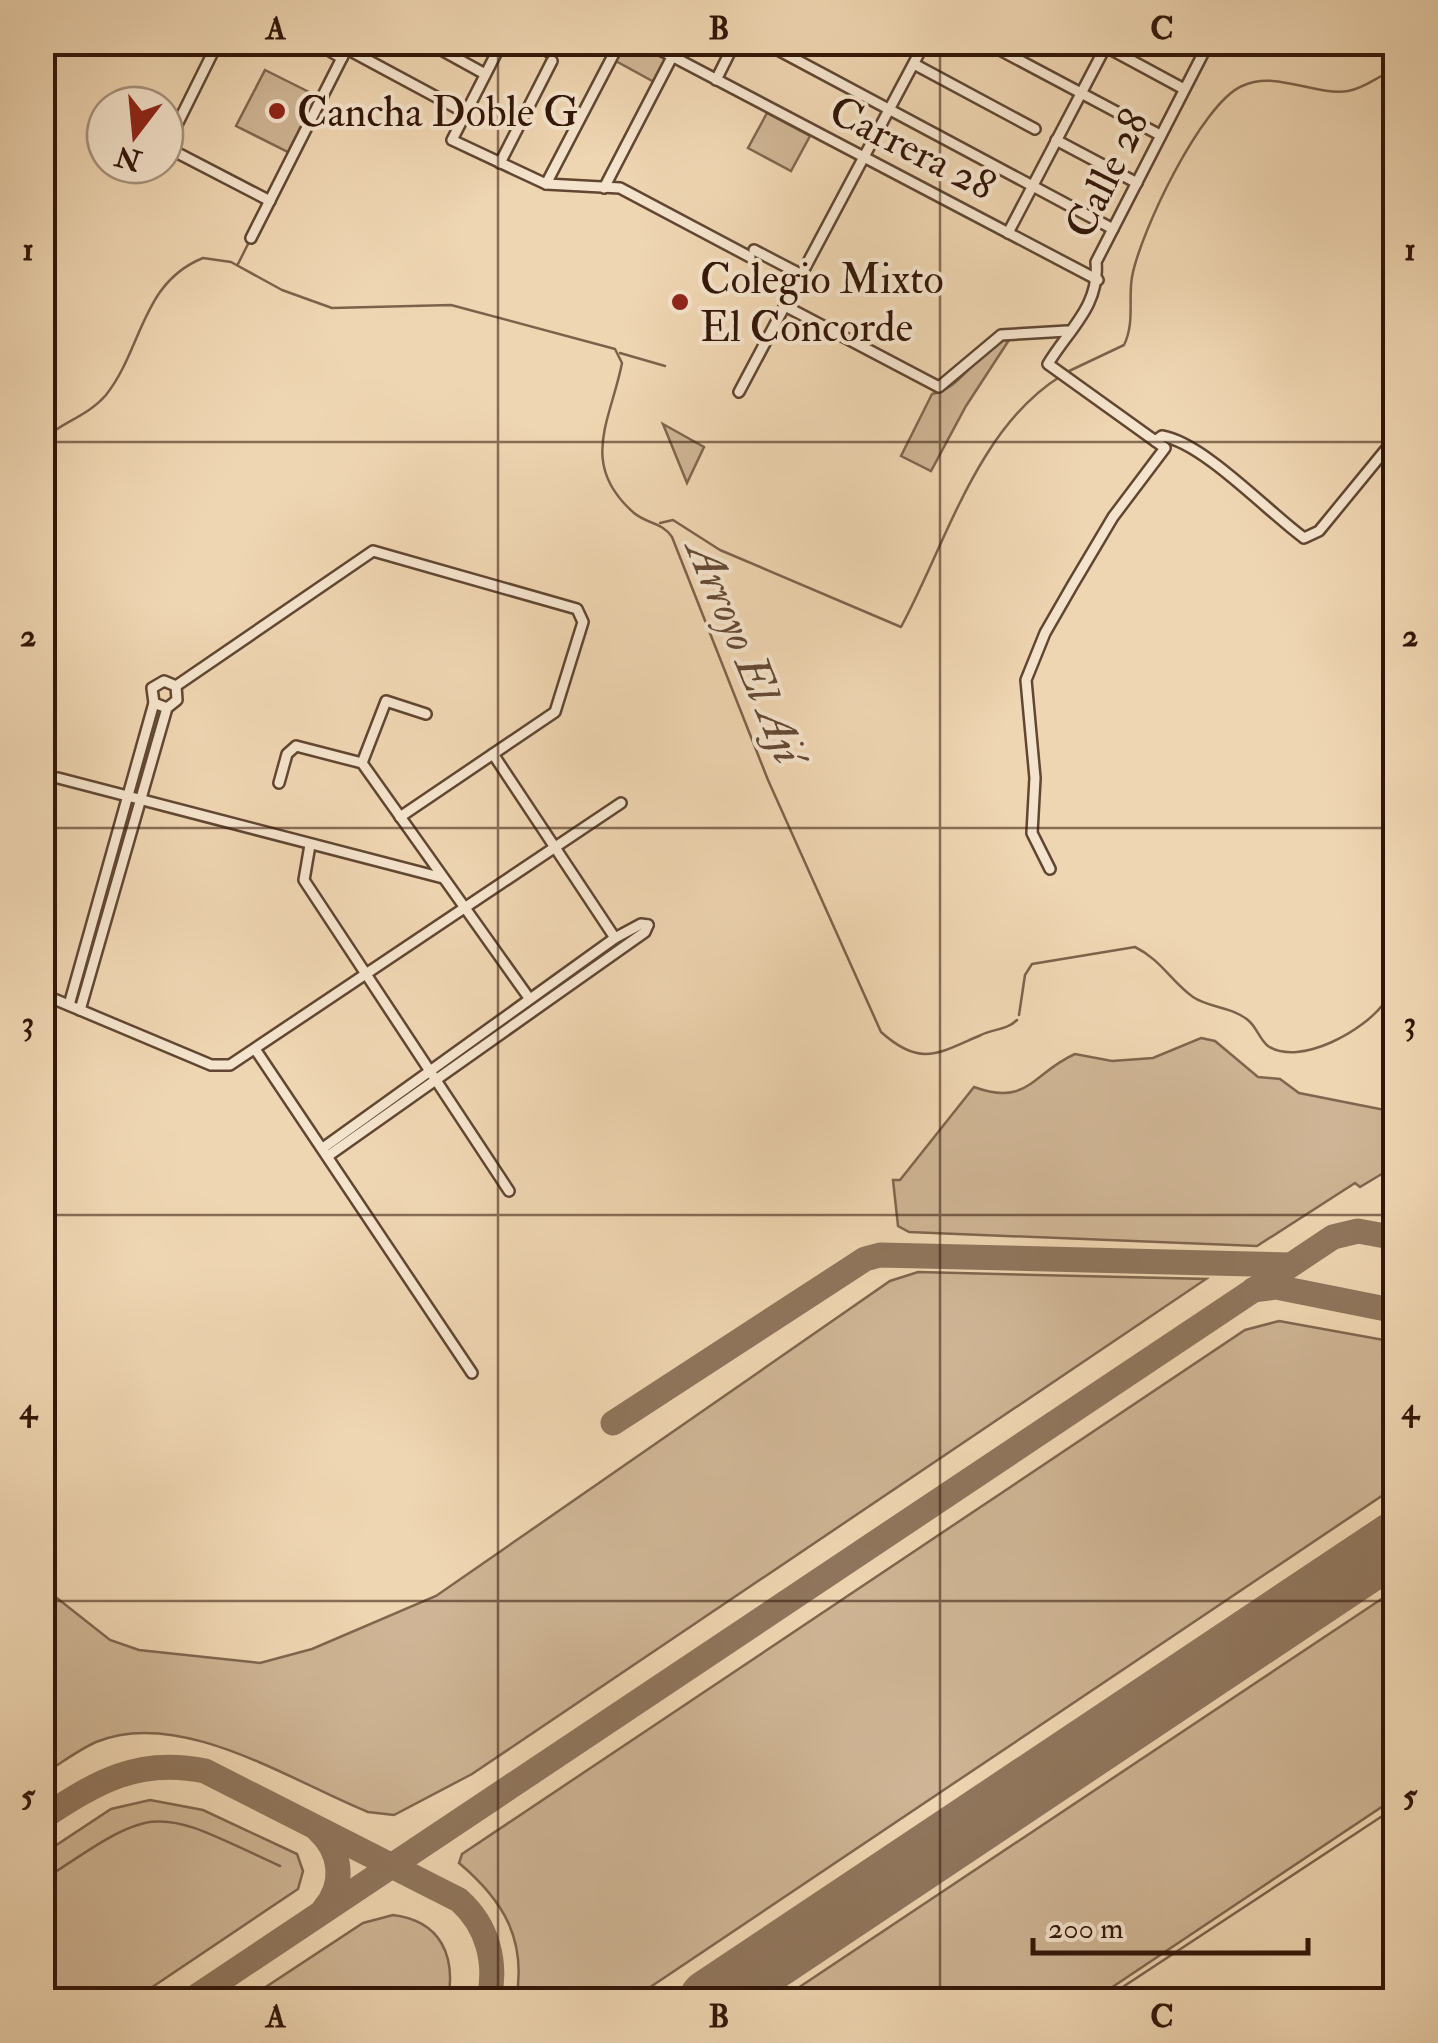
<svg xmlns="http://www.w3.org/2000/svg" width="1438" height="2043" viewBox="0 0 1438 2043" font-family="'IM FELL Double Pica',serif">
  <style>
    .green { fill: #cfb595; stroke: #80664e; stroke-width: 2.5 }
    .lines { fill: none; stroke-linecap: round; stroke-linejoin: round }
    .stream { stroke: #7d624b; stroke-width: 2.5 }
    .taxiway { stroke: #90765d; stroke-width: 25 }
    .runway { stroke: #90765d; stroke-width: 62 }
    .street-casing { stroke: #614632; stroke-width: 14 }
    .street { stroke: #f5e4cd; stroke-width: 9 }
    .grid { fill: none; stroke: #321608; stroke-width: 2.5; stroke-opacity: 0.55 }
    .poi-dot { fill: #8f2418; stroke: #f5e4cd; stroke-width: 4 }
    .labels { text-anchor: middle; stroke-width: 8; stroke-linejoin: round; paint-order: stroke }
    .poi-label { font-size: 42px; fill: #321608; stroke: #f5e4cd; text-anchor: start }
    .street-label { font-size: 42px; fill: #321608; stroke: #f5e4cd }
    .water-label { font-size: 45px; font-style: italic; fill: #644935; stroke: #f5e4cd }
    .neatline { fill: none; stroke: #321608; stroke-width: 4 }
    .grid-label { font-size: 32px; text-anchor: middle; font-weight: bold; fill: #321608 }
  </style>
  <rect width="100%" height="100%" fill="#efd6b2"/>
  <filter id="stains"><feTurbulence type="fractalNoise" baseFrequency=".002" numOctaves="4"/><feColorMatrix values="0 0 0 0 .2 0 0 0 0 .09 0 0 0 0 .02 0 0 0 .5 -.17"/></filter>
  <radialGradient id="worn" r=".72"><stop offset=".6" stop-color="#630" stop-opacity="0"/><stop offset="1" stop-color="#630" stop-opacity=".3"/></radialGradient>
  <g class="green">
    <path d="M 623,42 L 641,43 L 669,58 L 656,83 L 614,60 Z"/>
    <path d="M 265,70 L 317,96 L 288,152 L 236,126 Z"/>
    <path d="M 767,113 L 810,136 L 791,171 L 748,148 Z"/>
    <path d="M 1011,337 L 966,406 L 931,471 L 901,456 L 932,394 C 965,388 979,344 1011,337 Z"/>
    <path d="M 663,424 L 704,447 L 687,483 Z"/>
    <path d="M 1201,1038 L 1215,1041 L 1258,1077 L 1280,1079 L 1299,1093 L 1395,1112 L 1395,1170 L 1390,1169 L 1360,1187 L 1355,1183 L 1257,1246 L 909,1232 L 898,1226 L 893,1180 L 900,1180 L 974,1087 C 1028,1107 1032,1073 1075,1054 L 1112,1061 L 1153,1058 Z"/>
    <path d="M 918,1272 L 1206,1279 L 472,1774 L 394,1815 L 368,1812 C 291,1781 180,1707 96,1742 C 78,1750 60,1764 43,1774 L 42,1694 L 46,1691 L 42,1683 L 43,1587 L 110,1640 L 139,1650 L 260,1663 L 312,1649 L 436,1596 L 890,1281 Z"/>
    <path d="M 1279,1321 L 1395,1342 L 1395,1487 L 631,2000 L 516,2000 C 527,1940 504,1901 459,1863 L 462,1854 L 1245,1330 Z"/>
    <path d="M 1395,1590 L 1395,1798 L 1093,2000 L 780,2000 Z"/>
    <path d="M 150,1800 L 203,1810 L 297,1854 L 303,1871 L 298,1889 L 133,2000 L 43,2000 L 43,1854 L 111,1809 Z"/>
    <path d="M 393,1915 C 441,1921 456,1956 448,2000 L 246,2000 L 363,1923 Z"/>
  </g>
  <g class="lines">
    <g class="stream">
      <path d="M 238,264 L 250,240"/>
      <path d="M 620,353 L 665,366"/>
      <path d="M 1067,372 L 1124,345 C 1135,322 1128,300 1132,277 C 1140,233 1201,104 1242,86 C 1276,70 1314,96 1348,91 C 1361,89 1372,81 1383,75"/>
      <path d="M 42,440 C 62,422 88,416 106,395 C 143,348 141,283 203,258 L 231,262 L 282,290 L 332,308 L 451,305 L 615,349 L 622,363 C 611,420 578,464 634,513 C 647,524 662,522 672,537 L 768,780 L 881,1032 C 921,1068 939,1053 981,1035 C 993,1029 1007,1030 1017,1020"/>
      <path d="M 660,523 L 673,520 L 720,550 L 901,627 C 946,544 977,428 1061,376"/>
      <path d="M 1019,1015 L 1025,975 L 1032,964 L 1135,947 C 1160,959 1172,982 1193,997 C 1209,1008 1234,1007 1249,1021 C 1257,1028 1260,1040 1268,1046 C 1300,1067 1365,1030 1384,1003 L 1396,1004"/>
      <path d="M 42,1881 C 161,1801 152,1807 280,1866"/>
      <path d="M 1103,2000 L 1396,1807"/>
    </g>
    <g class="taxiway">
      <path d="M 1253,1290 L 1276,1287 L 1396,1311"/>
      <path d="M 613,1423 L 865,1259 L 880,1255 L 1290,1265"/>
      <path d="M 42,1818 C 97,1782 138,1757 205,1771 L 459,1900 C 488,1926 497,1962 489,2000"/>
      <path d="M 318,1830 C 342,1852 345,1884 324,1909"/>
      <path d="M 191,2000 L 1333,1237 L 1358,1231 L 1396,1238"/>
    </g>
    <path class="runway" d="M 710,2000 L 1396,1542"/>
    <g class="street-casing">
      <g id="street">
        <path d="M 218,42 L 166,147 L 270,201"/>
        <path d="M 314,42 L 342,58"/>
        <path d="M 427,42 L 485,74"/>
        <path d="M 502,42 L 452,140 L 546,184 L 620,188 L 750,257"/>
        <path d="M 531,42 L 551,53 L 556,42"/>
        <path d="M 645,42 L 1098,280"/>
        <path d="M 763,42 L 1113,229"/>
        <path d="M 985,42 L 1160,135"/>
        <path d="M 1097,42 L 1184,89"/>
        <path d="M 347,49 L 466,113"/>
        <path d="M 914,64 L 1035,129"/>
        <path d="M 716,80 L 735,42"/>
        <path d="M 1056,140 L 1137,183"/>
        <path d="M 500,163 L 552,61"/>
        <path d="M 546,184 L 620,42"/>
        <path d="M 604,188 L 672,57"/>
        <path d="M 1008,233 L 1108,42"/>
        <path d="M 251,238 L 350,42"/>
        <path d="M 754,250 L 802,275"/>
        <path d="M 785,306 L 939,387 L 1001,335 L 1067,331"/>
        <path d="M 739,392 L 925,42"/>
        <path d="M 1155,441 L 1162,436 C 1204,443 1268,512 1304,538 L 1319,531 L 1396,437"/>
        <path d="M 176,686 L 373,551 L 577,609 L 583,622 L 555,712 L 400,817"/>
        <path d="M 493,754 L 615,938"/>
        <path d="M 362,763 L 386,701 L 426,714"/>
        <path d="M 58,778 L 443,878"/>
        <path d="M 279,783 L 287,754 L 296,746 L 362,763 L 529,998"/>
        <path d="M 310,845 L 304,880 L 509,1191"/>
        <path d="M 1050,869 L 1032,833 L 1035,778 L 1026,680 L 1045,633 L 1072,586 L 1113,517 L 1165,448 L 1048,364 C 1069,329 1100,306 1096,262 L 1209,42"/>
        <path d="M 42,994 L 211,1065 L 230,1065 L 621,803"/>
        <path d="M 69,1005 L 154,703"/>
        <path d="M 80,1010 L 167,708 L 177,700 L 176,686 L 164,681 L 152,688 L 154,703 L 167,708"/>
        <path d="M 255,1049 L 472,1373"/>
        <path d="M 323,1148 L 615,938 L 641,924 L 648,925"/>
        <path d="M 328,1156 L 645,932 L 648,925"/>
      </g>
    </g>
    <use href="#street" class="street"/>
  </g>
  <path class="grid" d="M 498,42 L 498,2000M 940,42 L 940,2000M 42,442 L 1396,442M 42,828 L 1396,828M 42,1215 L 1396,1215M 42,1601 L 1396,1601"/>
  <g class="poi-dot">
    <circle cx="277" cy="111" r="10"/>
    <circle cx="680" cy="302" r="10"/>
  </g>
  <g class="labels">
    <g class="poi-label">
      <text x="297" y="126">Cancha Doble G</text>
      <text x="700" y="293">Colegio Mixto<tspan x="700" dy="48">El Concorde</tspan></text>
    </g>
    <g class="street-label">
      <text transform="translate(913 147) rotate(27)" y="15">Carrera 28</text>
      <text transform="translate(1106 173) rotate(-64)" y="15">Calle 28</text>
    </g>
    <g class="water-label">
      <text transform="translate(747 651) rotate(67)" y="16">Arroyo El Ají</text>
    </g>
  </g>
  <rect width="1438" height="2043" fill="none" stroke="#efd6b2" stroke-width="110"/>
  <g transform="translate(135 135) rotate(196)"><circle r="48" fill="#f5e4cd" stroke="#a7927e" stroke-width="2.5"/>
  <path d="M0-8L18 38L0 25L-18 38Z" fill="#8f2418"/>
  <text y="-15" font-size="28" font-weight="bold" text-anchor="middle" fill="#321608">N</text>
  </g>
  <path d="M1033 1938v15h275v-15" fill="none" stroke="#321608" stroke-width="5"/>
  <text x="1048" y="1938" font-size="30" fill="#321608" stroke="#f5e4cd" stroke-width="8" paint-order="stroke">200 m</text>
  <rect x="55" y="55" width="1328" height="1933" class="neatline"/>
  <g class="grid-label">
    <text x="276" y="39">A</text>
    <text x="719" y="39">B</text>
    <text x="1162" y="39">C</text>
    <text x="28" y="260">1</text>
    <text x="1410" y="260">1</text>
    <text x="28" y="646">2</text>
    <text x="1410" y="646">2</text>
    <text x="28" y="1033">3</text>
    <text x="1410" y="1033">3</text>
    <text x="28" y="1419">4</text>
    <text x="1410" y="1419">4</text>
    <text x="28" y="1806">5</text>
    <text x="1410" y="1806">5</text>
    <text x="276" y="2027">A</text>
    <text x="719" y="2027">B</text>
    <text x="1162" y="2027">C</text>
  </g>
  <rect width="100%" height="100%" filter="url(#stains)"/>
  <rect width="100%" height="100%" fill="url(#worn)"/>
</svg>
